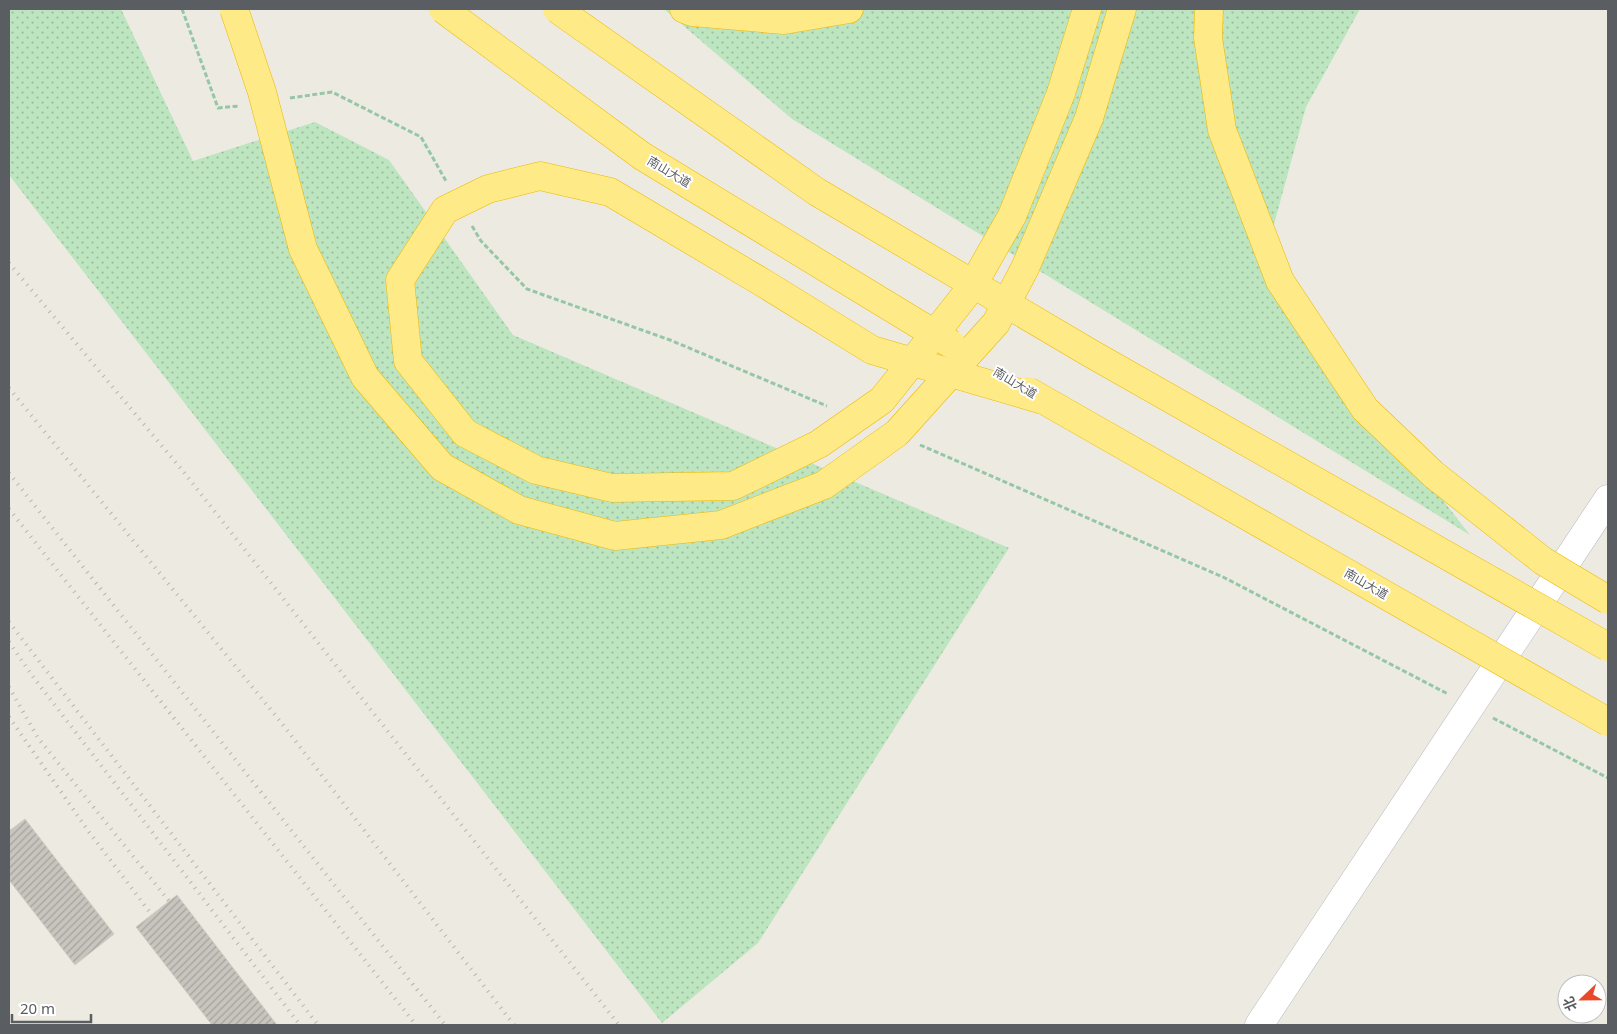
<svg xmlns="http://www.w3.org/2000/svg" width="1617" height="1034" viewBox="0 0 1617 1034" font-family="'Noto Sans','Noto Sans SC',sans-serif">
  <style>
    .grass { fill: url(#grass-dots) }
    .building { fill: url(#building-hatch); stroke: #d1cdbf }
    .lines { fill: none; stroke-linecap: round; stroke-linejoin: round }
    .minor-casing { stroke: #b7b9be; stroke-width: 29 }
    .highway-casing { stroke: #eeb800; stroke-width: 29 }
    .path { stroke: #96c6a8; stroke-width: 3; stroke-dasharray: 5 2.5; stroke-linecap: butt }
    .minor { stroke: #fff; stroke-width: 28 }
    .highway { stroke: #feea87; stroke-width: 28 }
    .rail { stroke: #b4b5b5; stroke-width: 4; stroke-dasharray: 1 6; stroke-linecap: butt }
    .highway-bridge-casing { stroke: #eeb800; stroke-width: 29; stroke-linecap: butt }
    .highway-bridge { stroke: #feea87; stroke-width: 28 }
    .labels { text-anchor: middle; stroke-width: 4; stroke-linejoin: round; paint-order: stroke }
    .street-label { font-size: 12px; fill: #5a5d62; stroke: #fff }
  </style>
  <defs>
    <pattern id="grass-dots" width="8" height="8" patternUnits="userSpaceOnUse" patternTransform="scale(1.25)"><rect width="8" height="8" fill="#bde5c0"/><path d="M2 2h.1M6 6h.1" fill="none" stroke="#9dbd9f" stroke-width="1.8" stroke-linecap="round"/></pattern>
    <pattern id="building-hatch" width="6" height="6" patternUnits="userSpaceOnUse" patternTransform="scale(1.25)"><rect width="6" height="6" fill="#c8c5be"/><path d="M-1 1l2-2M0 6l6-6M5 7l2-2" fill="none" stroke="#a5a39e"/></pattern>
  </defs>
  <rect width="100%" height="100%" fill="#edebe1"/>
  <g class="grass">
    <path d="M 9,9 L 121,9 L 193,161 L 315,122 L 389,160 L 513,335 L 1009,548 L 758,943 L 662,1023 L 9,175 Z"/>
    <path d="M 664,9 L 1360,9 L 1306,107 L 1262,268 L 1470,535 L 792,119 Z"/>
  </g>
  <g class="building">
    <path d="M 25,819 L 114,934 L 75,965 L 9,880 L 9,831 Z"/>
    <path d="M 177,895 L 277,1025 L 212,1025 L 136,927 Z"/>
  </g>
  <g class="lines">
    <g class="minor-casing">
      <path id="minor" d="M 1259,1025 L 1608,499"/>
    </g>
    <g class="highway-casing">
      <g id="highway">
        <path d="M 684,9 L 692,12 L 784,20 L 849,9"/>
        <path d="M 1061,93 L 1087,9"/>
        <path d="M 1089,118 L 1122,9"/>
      </g>
    </g>
    <g class="path">
      <path d="M 182,9 L 218,108 L 239,106"/>
      <path d="M 290,98 L 332,92 L 421,137 L 446,181"/>
      <path d="M 472,226 L 481,241 L 527,289 L 670,340 L 827,406"/>
      <path d="M 920,445 L 1225,578 L 1448,694"/>
      <path d="M 1493,718 L 1608,778"/>
    </g>
    <use href="#minor" class="minor"/>
    <use href="#highway" class="highway"/>
    <g class="rail">
      <path d="M 9,263 L 182,470 L 619,1025"/>
      <path d="M 9,388 L 280,721 L 514,1025"/>
      <path d="M 9,473 L 445,1025"/>
      <path d="M 9,509 L 416,1025"/>
      <path d="M 9,622 L 318,1025"/>
      <path d="M 9,642 L 31,674 L 300,1025"/>
      <path d="M 9,687 L 38,738 L 169,901"/>
      <path d="M 9,717 L 89,832 L 152,915"/>
    </g>
    <g class="highway-bridge-casing">
      <g id="highway-bridge">
        <path d="M 234,9 L 262,92 L 303,249 L 365,377 L 442,467 L 519,510 L 615,536 L 721,525 L 824,485 L 897,433 L 996,323 L 1025,268 L 1089,118"/>
        <path d="M 443,9 L 642,156 L 951,344"/>
        <path d="M 557,9 L 817,192 L 1090,353 L 1608,647"/>
        <path d="M 1209,9 L 1208,38 L 1222,130 L 1280,281 L 1365,409 L 1433,474 L 1543,561 L 1608,600"/>
        <path d="M 1028,391 L 1608,722"/>
        <path d="M 1043,400 L 872,350 L 765,284 L 610,192 L 540,176 L 488,189 L 445,210 L 400,280 L 408,361 L 465,433 L 536,470 L 612,488 L 733,486 L 819,444 L 882,400 L 971,288 L 1012,216 L 1061,93"/>
      </g>
    </g>
    <use href="#highway-bridge" class="highway-bridge"/>
  </g>
  <g class="labels">
    <g class="street-label">
      <text transform="translate(669 172) rotate(31)" y="4">南山大道</text>
      <text transform="translate(1015 383) rotate(31)" y="4">南山大道</text>
      <text transform="translate(1366 584) rotate(30)" y="4">南山大道</text>
    </g>
  </g>
  <rect width="1617" height="1034" fill="none" stroke="#5a5d62" stroke-width="20"/>
  <g transform="translate(1582 999) rotate(248)"><circle r="24" fill="#ffffff" stroke="#bdbec0"/>
  <path d="M0-4L9 19L0 12L-9 19Z" fill="#ea4929"/>
  <text y="-8" font-size="14" font-weight="bold" text-anchor="middle" fill="#5a5d62">北</text>
  </g>
  <path d="M12 1014v8h79v-8" fill="none" stroke="#5a5d62" stroke-width="2.5"/>
  <text x="20" y="1014" font-size="15" fill="#5a5d62" stroke="#ffffff" stroke-width="4" paint-order="stroke">20 m</text>
</svg>
